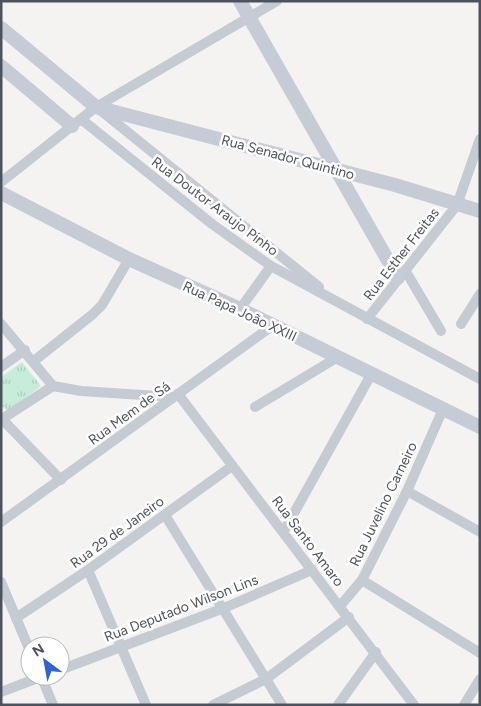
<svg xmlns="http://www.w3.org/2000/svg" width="481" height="706" viewBox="0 0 481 706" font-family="Figtree,sans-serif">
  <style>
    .grass { fill: url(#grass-tufts) }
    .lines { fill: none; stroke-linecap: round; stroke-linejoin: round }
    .street { stroke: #c5cbd2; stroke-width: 10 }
    .secondary { stroke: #c5ccd6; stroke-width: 14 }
    .labels { text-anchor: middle; stroke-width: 5; stroke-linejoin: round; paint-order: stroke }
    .street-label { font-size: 14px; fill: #4c535e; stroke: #fff }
  </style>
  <defs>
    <pattern id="grass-tufts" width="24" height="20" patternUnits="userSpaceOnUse" patternTransform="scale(1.25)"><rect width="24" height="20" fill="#c7ecd9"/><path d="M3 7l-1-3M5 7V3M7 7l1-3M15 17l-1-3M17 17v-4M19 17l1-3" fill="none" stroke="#adccbd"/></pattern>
  </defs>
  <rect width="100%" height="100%" fill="#f4f3f2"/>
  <path class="grass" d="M 22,362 L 41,386 L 8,411 L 1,405 L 1,377 Z"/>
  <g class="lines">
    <g class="street">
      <path d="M 99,109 L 319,287"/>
      <path d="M 81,119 L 212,224 L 271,266 L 480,379"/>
      <path d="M 1,182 L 96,107 L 277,1"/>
      <path d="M 405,270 L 441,331"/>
      <path d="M 240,309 L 271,266"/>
      <path d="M 367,319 L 457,205 L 480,139"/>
      <path d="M 1,324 L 53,386 L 81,391 L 173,397"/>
      <path d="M 461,324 L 480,294"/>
      <path d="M 34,361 L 93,314 L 102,305 L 129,259"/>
      <path d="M 1,367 L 25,350"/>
      <path d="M 178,394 L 414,705"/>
      <path d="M 255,407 L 338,357"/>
      <path d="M 1,418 L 61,480"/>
      <path d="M 2,419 L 53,386"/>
      <path d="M 407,491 L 480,532"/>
      <path d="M 165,515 L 282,705"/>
      <path d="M 1,522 L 272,326"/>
      <path d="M 284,531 L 372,373"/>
      <path d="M 88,570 L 146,705"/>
      <path d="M 362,580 L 480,653"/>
      <path d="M 1,582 L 30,651"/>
      <path d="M 340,606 L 362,580 L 407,491 L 443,409"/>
      <path d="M 16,618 L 88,570 L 232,466"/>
      <path d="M 60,670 L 224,608 L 312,570"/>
      <path d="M 41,676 L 53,705"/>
      <path d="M 1,692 L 43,676"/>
      <path d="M 213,705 L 266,679 L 349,617"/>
      <path d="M 338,705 L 376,652"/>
      <path d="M 464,705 L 480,679"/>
    </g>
    <g class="secondary">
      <path d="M 240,1 L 398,278"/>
      <path d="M 1,28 L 96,107 L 395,185 L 480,211"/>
      <path d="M 1,66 L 72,126"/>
      <path d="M 1,193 L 129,259 L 240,309 L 480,427"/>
    </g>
  </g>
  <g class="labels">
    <g class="street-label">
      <text transform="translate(288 157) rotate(15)" y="5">Rua Senador Quintino</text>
      <text transform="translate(215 206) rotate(37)" y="5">Rua Doutor Araujo Pinho</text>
      <text transform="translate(401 254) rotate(-52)" y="5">Rua Esther Freitas</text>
      <text transform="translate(240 311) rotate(25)" y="5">Rua Papa João XXIII</text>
      <text transform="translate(129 413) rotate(-36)" y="5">Rua Mem de Sá</text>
      <text transform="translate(383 504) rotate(-64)" y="5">Rua Juvelino Carneiro</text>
      <text transform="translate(117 532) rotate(-36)" y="5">Rua 29 de Janeiro</text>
      <text transform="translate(308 541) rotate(53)" y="5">Rua Santo Amaro</text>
      <text transform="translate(181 608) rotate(-21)" y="5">Rua Deputado Wilson Lins</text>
    </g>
  </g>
  <rect width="481" height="706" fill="none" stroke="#4c535e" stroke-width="5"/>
  <g transform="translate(45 661) rotate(328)"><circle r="24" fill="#ffffff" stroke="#b7babf"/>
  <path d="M0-4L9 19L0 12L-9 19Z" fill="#2f63d2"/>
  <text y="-8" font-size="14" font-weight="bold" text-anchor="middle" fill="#4c535e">N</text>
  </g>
</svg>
